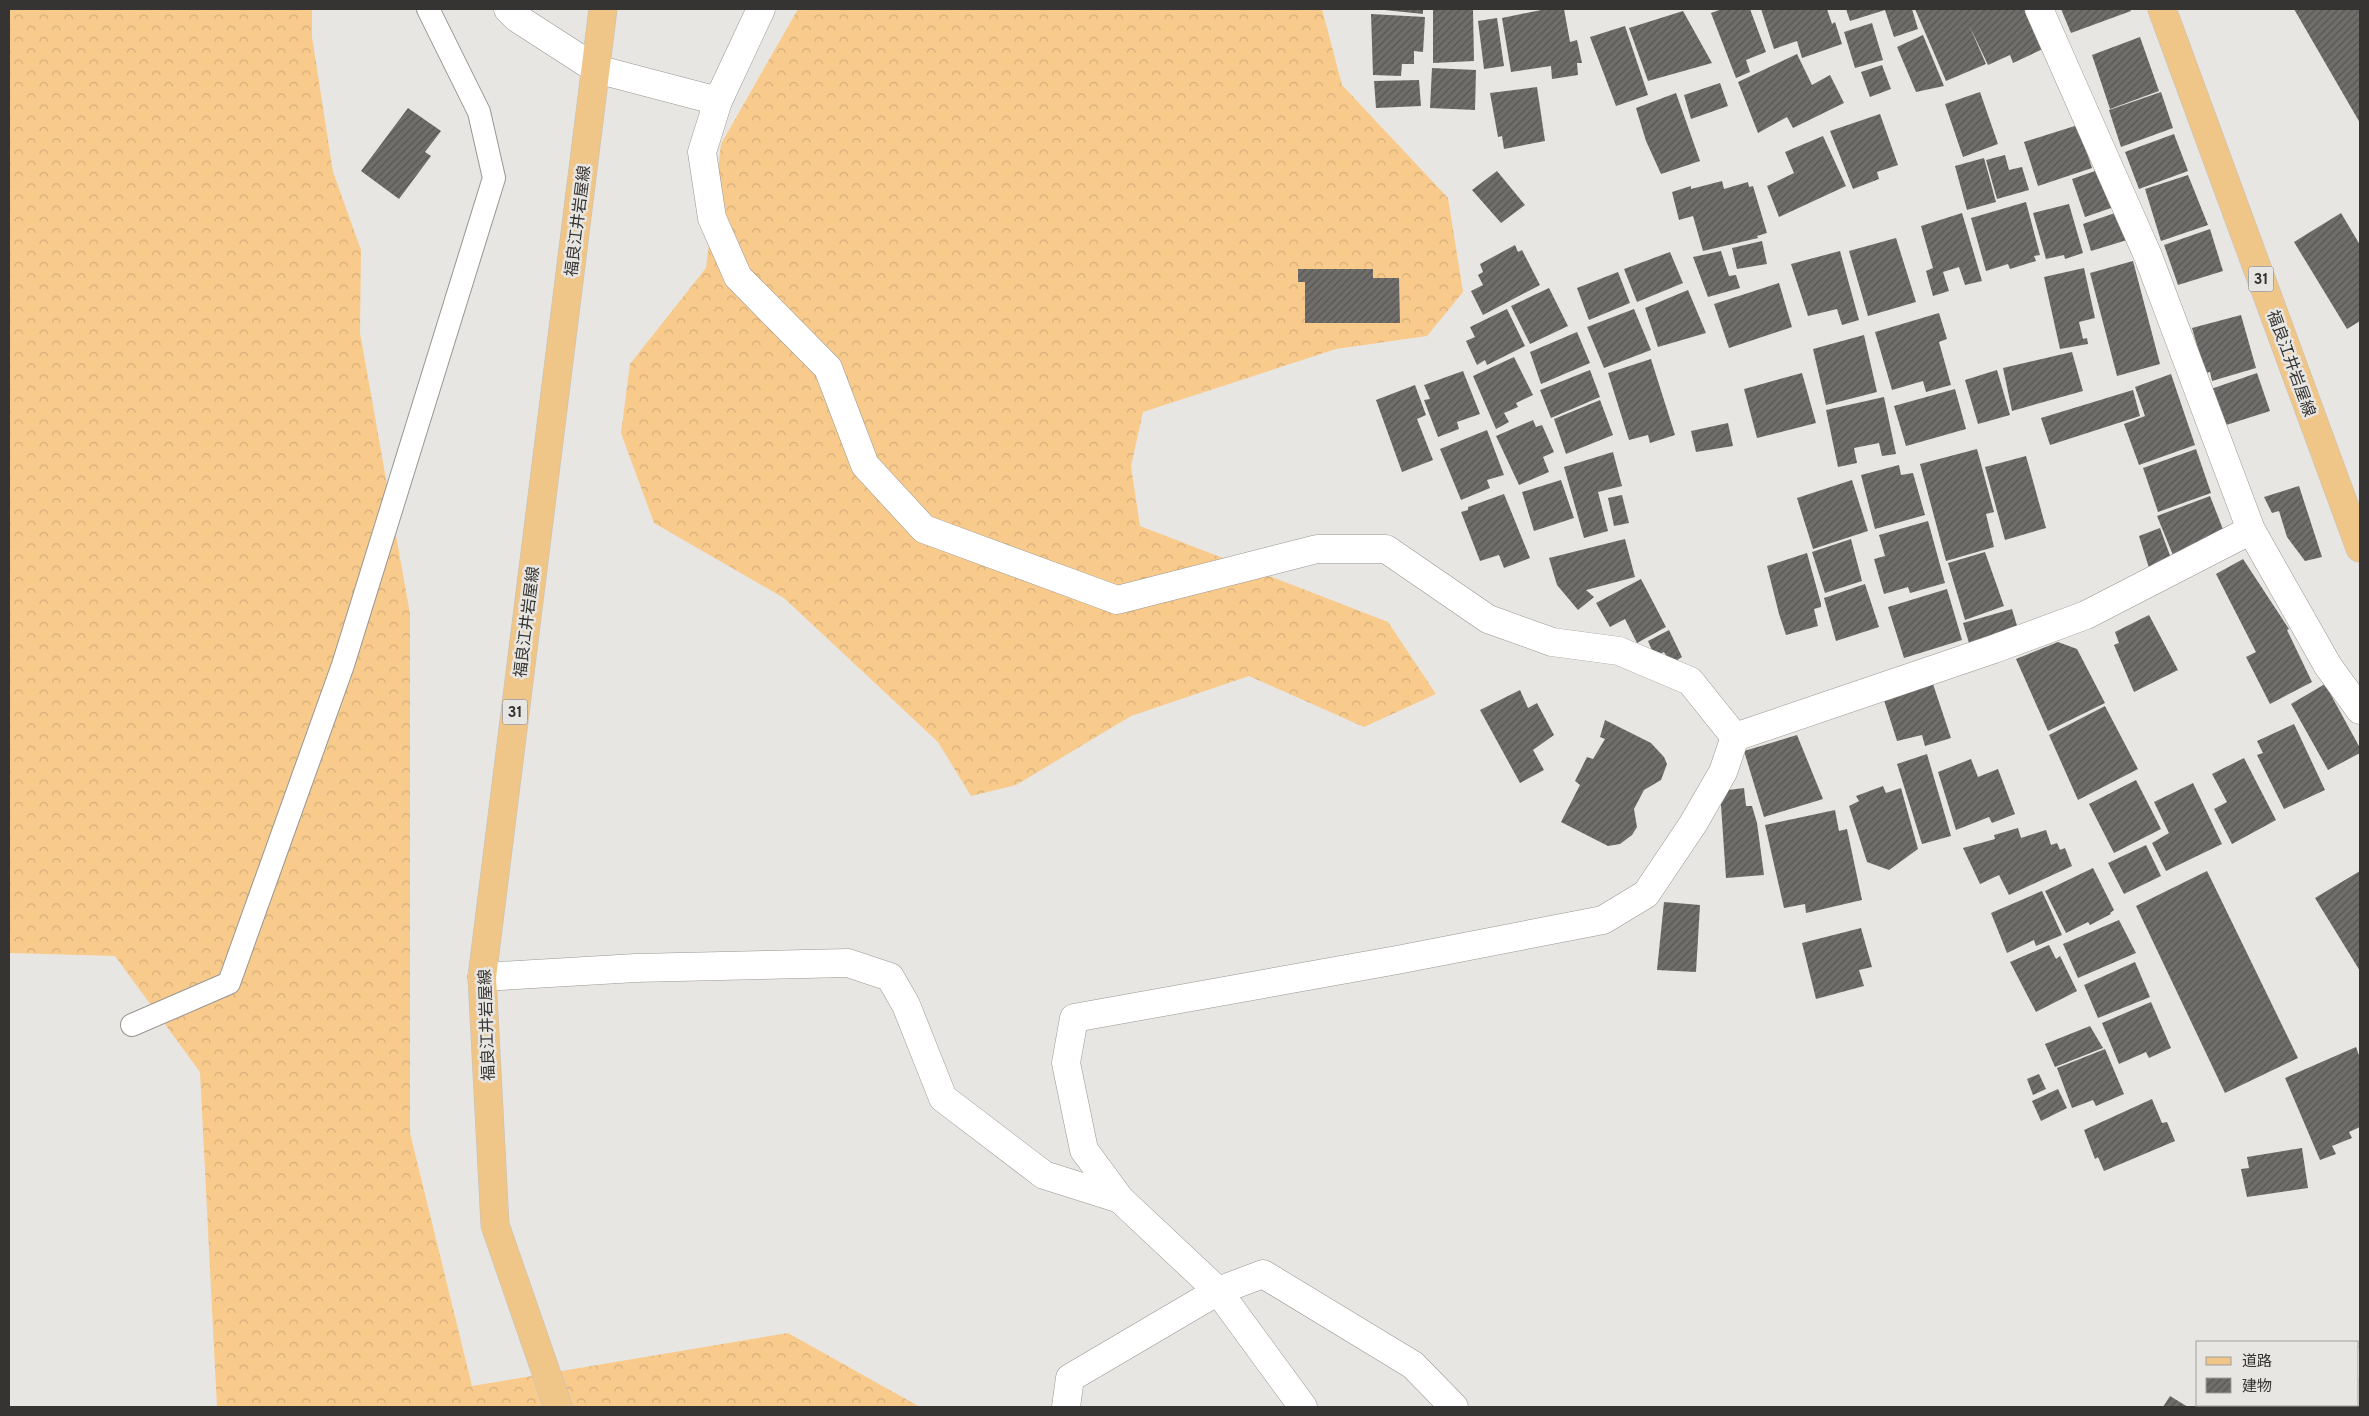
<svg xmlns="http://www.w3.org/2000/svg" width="2369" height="1416" viewBox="0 0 2369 1416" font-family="Overpass,'Noto Sans JP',sans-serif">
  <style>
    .forest { fill: url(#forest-crowns) }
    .building { fill: url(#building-hatch) }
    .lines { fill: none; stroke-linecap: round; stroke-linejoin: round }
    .lane-casing { stroke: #989693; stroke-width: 24 }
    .street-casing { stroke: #989693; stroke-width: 29 }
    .primary-casing { stroke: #c2c2c2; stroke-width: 29 }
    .lane { stroke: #fff; stroke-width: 22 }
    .street { stroke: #fff; stroke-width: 28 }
    .primary { stroke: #efc687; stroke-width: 28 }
    .labels { text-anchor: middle; stroke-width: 5; stroke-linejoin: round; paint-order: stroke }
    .shield { fill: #e8e6e2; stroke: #6b6968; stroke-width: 1 }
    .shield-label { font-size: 15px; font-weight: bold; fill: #353433 }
    .street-label { font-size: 16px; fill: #353433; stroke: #e8e6e2 }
  </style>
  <defs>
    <pattern id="forest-crowns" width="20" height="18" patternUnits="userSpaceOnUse" patternTransform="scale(1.25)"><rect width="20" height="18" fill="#f8ca8c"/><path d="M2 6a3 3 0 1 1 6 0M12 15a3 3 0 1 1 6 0" fill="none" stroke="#d5ae79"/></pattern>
    <pattern id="building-hatch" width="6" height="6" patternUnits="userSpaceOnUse" patternTransform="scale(1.25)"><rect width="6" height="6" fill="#706e6b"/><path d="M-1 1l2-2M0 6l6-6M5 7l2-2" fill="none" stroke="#585654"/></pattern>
  </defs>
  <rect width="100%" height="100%" fill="#e8e6e2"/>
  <g class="forest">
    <path d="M 9,9 L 312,9 L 312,37 L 333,172 L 361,250 L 360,333 L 410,614 L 410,1133 L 472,1386 L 788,1333 L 920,1407 L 217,1407 L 200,1072 L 115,956 L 9,953 Z"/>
    <path d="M 798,9 L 1322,9 L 1342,85 L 1448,198 L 1463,292 L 1427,336 L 1336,349 L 1143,412 L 1131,466 L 1140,526 L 1388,622 L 1436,694 L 1364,727 L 1249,676 L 1131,716 L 1016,785 L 971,796 L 938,742 L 784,598 L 654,523 L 621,433 L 630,364 L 706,268 L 721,144 Z"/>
  </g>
  <g class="building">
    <path d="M 1375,9 L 1423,9 L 1423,14 Z"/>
    <path d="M 1433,9 L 1473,9 L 1474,61 L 1433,63 Z"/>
    <path d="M 1546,9 L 1564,9 L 1570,42 L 1577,40 L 1582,63 L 1577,63 L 1578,75 L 1552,79 L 1551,66 L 1511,72 L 1502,18 Z"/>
    <path d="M 1722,9 L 1750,9 L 1766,52 L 1746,60 L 1750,72 L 1736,78 L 1711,13 Z"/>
    <path d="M 1761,9 L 1827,9 L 1832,24 L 1835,22 L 1842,44 L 1802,58 L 1797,41 L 1774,49 Z"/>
    <path d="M 1846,9 L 1912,9 L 1918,29 L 1894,37 L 1885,10 L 1850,21 Z"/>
    <path d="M 1915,9 L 2028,9 L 2045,48 L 2013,63 L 2010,55 L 1988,65 L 1969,25 L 1986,64 L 1946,81 Z"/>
    <path d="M 2061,9 L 2130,9 L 2131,11 L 2071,33 Z"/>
    <path d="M 2294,9 L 2360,9 L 2360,123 Z"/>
    <path d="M 1683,11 L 1712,63 L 1648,81 L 1629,28 Z"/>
    <path d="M 1371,14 L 1425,17 L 1423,52 L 1414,51 L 1414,64 L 1402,64 L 1401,76 L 1373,75 Z"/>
    <path d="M 1497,18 L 1504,66 L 1484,69 L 1478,21 Z"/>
    <path d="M 1872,23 L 1883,60 L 1855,68 L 1844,32 Z"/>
    <path d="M 1625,26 L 1648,95 L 1616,106 L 1590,37 Z"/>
    <path d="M 1923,35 L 1944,86 L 1916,92 L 1897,47 Z"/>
    <path d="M 2140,37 L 2159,91 L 2110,109 L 2092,55 Z"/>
    <path d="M 1797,54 L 1812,85 L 1830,75 L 1844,103 L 1793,128 L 1787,117 L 1758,133 L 1738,82 Z"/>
    <path d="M 1882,65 L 1891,89 L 1870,97 L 1861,72 Z"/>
    <path d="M 1432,68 L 1476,70 L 1475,110 L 1430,108 Z"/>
    <path d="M 1419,80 L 1421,106 L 1376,108 L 1374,81 Z"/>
    <path d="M 1720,83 L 1728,106 L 1691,119 L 1684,95 Z"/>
    <path d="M 1537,87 L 1545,141 L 1504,149 L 1502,136 L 1498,137 L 1490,93 Z"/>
    <path d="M 1980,92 L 1998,144 L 1963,157 L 1945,104 Z"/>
    <path d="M 2161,92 L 2173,128 L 2121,147 L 2109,110 Z"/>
    <path d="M 1676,93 L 1700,161 L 1661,174 L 1646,141 L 1636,108 Z"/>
    <path d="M 408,108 L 441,131 L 425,152 L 431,156 L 399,199 L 361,171 Z"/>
    <path d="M 1880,114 L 1898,165 L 1877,172 L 1879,179 L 1853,189 L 1830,131 Z"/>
    <path d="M 2078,125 L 2092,168 L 2038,186 L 2024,142 Z"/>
    <path d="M 2174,134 L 2188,171 L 2139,189 L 2125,152 Z"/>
    <path d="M 1823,136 L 1846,186 L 1779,217 L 1767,186 L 1794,173 L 1785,152 Z"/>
    <path d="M 2005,155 L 2009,170 L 2022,167 L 2029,190 L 1997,199 L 1986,160 Z"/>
    <path d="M 1984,158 L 1996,202 L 1967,210 L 1955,166 Z"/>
    <path d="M 2098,170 L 2114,207 L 2085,217 L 2072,179 Z"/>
    <path d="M 1497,171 L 1525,205 L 1501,223 L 1472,190 Z"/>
    <path d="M 2188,175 L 2208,225 L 2161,241 L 2145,189 Z"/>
    <path d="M 1722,181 L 1724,189 L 1748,182 L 1749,187 L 1753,186 L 1767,233 L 1757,236 L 1758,238 L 1703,251 L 1693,216 L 1679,220 L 1672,192 L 1691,186 L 1691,189 Z"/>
    <path d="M 2026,202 L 2040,255 L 2034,256 L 2036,261 L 2010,269 L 2008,264 L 1986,271 L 1971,218 Z"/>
    <path d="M 2069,204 L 2083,253 L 2065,259 L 2064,255 L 2046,259 L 2033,213 Z"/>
    <path d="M 1962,213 L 1982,281 L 1965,285 L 1959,267 L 1943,272 L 1949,291 L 1933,296 L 1926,271 L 1933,268 L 1921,226 Z"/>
    <path d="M 2115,213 L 2127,240 L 2091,251 L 2083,224 Z"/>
    <path d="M 2341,213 L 2360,245 L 2360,321 L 2347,329 L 2294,242 Z"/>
    <path d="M 2210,229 L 2223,271 L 2178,285 L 2164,245 Z"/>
    <path d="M 1896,238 L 1916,302 L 1868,316 L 1849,251 Z"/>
    <path d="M 1762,241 L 1767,264 L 1737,269 L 1732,248 Z"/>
    <path d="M 1515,245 L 1518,252 L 1522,250 L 1540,285 L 1483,315 L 1471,291 L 1483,285 L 1478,275 L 1483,272 L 1480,264 Z"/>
    <path d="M 1721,251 L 1729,276 L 1736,275 L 1740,288 L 1708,297 L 1693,257 Z"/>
    <path d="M 1840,251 L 1859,320 L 1842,325 L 1837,309 L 1808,316 L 1791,264 Z"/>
    <path d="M 1670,252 L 1683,283 L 1637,302 L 1624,269 Z"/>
    <path d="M 2133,261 L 2160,364 L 2117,376 L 2090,273 Z"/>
    <path d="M 2084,268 L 2095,318 L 2079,322 L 2083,339 L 2087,338 L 2088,344 L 2060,349 L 2044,277 Z"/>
    <path d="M 1298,269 L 1373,269 L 1373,278 L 1399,278 L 1400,323 L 1305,323 L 1305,282 L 1298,282 Z"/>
    <path d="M 1618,272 L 1630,303 L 1589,320 L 1577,288 Z"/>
    <path d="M 1779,283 L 1792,327 L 1729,348 L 1714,304 Z"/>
    <path d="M 1549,288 L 1568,326 L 1530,344 L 1511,306 Z"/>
    <path d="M 1688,290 L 1706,333 L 1658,347 L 1645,308 Z"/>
    <path d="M 1507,309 L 1525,346 L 1487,365 L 1485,360 L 1477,365 L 1466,341 L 1475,337 L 1470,327 Z"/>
    <path d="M 1634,309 L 1651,350 L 1604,368 L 1587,327 Z"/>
    <path d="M 1939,313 L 1947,339 L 1939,342 L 1951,385 L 1926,392 L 1923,381 L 1892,390 L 1875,332 Z"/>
    <path d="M 2241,315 L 2256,368 L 2212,381 L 2210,372 L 2205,373 L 2192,328 Z"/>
    <path d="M 1577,332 L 1590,363 L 1541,384 L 1530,352 Z"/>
    <path d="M 1864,335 L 1877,392 L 1826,405 L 1813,349 Z"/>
    <path d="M 2072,352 L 2083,391 L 2012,411 L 2003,368 Z"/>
    <path d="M 1514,357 L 1533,395 L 1516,403 L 1518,407 L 1504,413 L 1509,422 L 1496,429 L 1473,376 Z"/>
    <path d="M 1651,359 L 1675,435 L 1650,443 L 1648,435 L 1629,440 L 1608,373 Z"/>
    <path d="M 1590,370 L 1600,397 L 1551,418 L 1540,390 Z"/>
    <path d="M 1997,370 L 2010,415 L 1978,424 L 1965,380 Z"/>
    <path d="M 1463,371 L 1480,414 L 1457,422 L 1459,429 L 1438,437 L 1424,400 L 1430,399 L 1424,385 Z"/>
    <path d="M 1802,373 L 1816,423 L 1757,438 L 1744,389 Z"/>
    <path d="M 2257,373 L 2270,411 L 2223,426 L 2211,389 Z"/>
    <path d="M 2171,374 L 2195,445 L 2139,465 L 2124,424 L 2145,416 L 2135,387 Z"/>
    <path d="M 1415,385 L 1426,415 L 1417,419 L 1433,460 L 1402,472 L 1376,400 Z"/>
    <path d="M 1955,389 L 1966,429 L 1906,446 L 1894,406 Z"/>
    <path d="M 2133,390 L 2140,416 L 2050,445 L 2041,418 Z"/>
    <path d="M 1884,397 L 1896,454 L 1882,456 L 1879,443 L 1854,448 L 1857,463 L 1838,467 L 1826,410 Z"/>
    <path d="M 1600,400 L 1613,435 L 1566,454 L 1554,419 Z"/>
    <path d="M 1533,420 L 1536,427 L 1542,425 L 1554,452 L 1543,457 L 1549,472 L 1519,485 L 1496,436 Z"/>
    <path d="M 1728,423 L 1733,446 L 1696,452 L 1691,431 Z"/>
    <path d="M 1487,430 L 1504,475 L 1487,480 L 1490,488 L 1461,500 L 1440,449 Z"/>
    <path d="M 1977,449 L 1994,512 L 1986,514 L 1994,547 L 1946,561 L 1920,464 Z"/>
    <path d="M 2196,449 L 2211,493 L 2158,512 L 2143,468 Z"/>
    <path d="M 1613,452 L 1622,486 L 1598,492 L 1608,531 L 1584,538 L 1564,467 Z"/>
    <path d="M 2026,456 L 2046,528 L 2005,540 L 1985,467 Z"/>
    <path d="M 1899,465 L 1901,475 L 1913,473 L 1925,515 L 1875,529 L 1861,475 Z"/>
    <path d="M 1561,480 L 1574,518 L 1534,531 L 1522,492 Z"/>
    <path d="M 1852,480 L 1868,531 L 1813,549 L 1797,498 Z"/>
    <path d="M 2299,486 L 2322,557 L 2305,561 L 2287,537 L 2279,511 L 2272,513 L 2264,497 Z"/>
    <path d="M 1504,494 L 1530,558 L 1504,568 L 1499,555 L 1480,561 L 1461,512 L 1468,510 L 1468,507 Z"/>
    <path d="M 1622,495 L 1629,523 L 1614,526 L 1608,498 Z"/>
    <path d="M 2210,496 L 2226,537 L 2175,560 L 2157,516 Z"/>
    <path d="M 1928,521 L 1945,583 L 1910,593 L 1908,587 L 1884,594 L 1874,559 L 1885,556 L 1879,535 Z"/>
    <path d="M 2160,528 L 2172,561 L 2149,568 L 2139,536 Z"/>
    <path d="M 1625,539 L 1635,577 L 1586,590 L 1594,597 L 1578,610 L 1557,585 L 1549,558 Z"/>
    <path d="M 1851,539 L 1862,581 L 1825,593 L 1812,552 Z"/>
    <path d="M 1985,552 L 2004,606 L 1965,620 L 1948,563 Z"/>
    <path d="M 1807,553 L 1821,604 L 1821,607 L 1814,609 L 1818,626 L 1786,635 L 1779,614 L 1790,611 L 1779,614 L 1767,566 Z"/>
    <path d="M 2243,559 L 2289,629 L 2287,630 L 2312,682 L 2270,704 L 2246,657 L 2256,652 L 2216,574 Z"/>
    <path d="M 1641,579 L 1666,627 L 1637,643 L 1625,619 L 1610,627 L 1596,603 Z"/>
    <path d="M 1865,584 L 1879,627 L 1836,641 L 1824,598 Z"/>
    <path d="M 1947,589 L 1962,640 L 1904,658 L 1888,607 Z"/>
    <path d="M 2012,609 L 2018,629 L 1969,643 L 1963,623 Z"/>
    <path d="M 2149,615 L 2178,670 L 2134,692 L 2114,645 L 2119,643 L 2115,632 Z"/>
    <path d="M 1669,630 L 1682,657 L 1671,664 L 1664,652 L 1655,657 L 1648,641 Z"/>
    <path d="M 2058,642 L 2077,649 L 2105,703 L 2048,731 L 2016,659 Z"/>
    <path d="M 1932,681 L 1951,738 L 1925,746 L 1922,735 L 1897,741 L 1883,697 Z"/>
    <path d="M 2325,684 L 2360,748 L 2360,753 L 2328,770 L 2291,704 Z"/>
    <path d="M 1520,690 L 1528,708 L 1537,703 L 1554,735 L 1533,750 L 1544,770 L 1520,783 L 1480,710 Z"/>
    <path d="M 2105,706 L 2138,769 L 2078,800 L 2049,735 Z"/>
    <path d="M 1605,720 L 1651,743 L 1664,757 L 1667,764 L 1661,780 L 1644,790 L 1634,809 L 1637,827 L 1632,835 L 1620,844 L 1608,846 L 1561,822 L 1580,785 L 1575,781 L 1587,757 L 1593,759 L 1605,739 L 1600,737 Z"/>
    <path d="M 2294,724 L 2325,790 L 2284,809 L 2257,755 L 2263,753 L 2257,741 Z"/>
    <path d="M 1797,735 L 1823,799 L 1764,817 L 1744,751 Z"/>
    <path d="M 1927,754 L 1951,836 L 1922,844 L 1897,764 Z"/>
    <path d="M 2244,758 L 2276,820 L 2232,844 L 2214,809 L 2227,802 L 2212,774 Z"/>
    <path d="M 1971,759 L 1978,777 L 1998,769 L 2015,814 L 1992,823 L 1989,817 L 1956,830 L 1938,772 Z"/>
    <path d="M 2136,780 L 2161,829 L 2114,853 L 2089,804 Z"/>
    <path d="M 2193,783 L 2222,844 L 2166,871 L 2152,843 L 2169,833 L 2154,802 Z"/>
    <path d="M 1883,786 L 1886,793 L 1901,788 L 1918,849 L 1889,870 L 1867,862 L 1849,806 L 1859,801 L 1856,796 Z"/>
    <path d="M 1744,788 L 1746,806 L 1752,806 L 1757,823 L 1764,875 L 1726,878 L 1720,791 Z"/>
    <path d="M 1835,810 L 1839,831 L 1847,829 L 1862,900 L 1806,913 L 1805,904 L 1784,908 L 1765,825 Z"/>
    <path d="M 2018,828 L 2021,838 L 2046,830 L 2051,845 L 2057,843 L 2060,850 L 2065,848 L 2072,866 L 2009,895 L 1999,875 L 1980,884 L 1963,848 L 1995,839 L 1994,835 Z"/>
    <path d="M 2146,845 L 2161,876 L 2124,894 L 2108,863 Z"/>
    <path d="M 2093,868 L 2114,910 L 2110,913 L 2111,914 L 2090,925 L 2088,922 L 2066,933 L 2045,891 Z"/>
    <path d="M 2207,871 L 2298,1058 L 2225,1093 L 2136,906 Z"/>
    <path d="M 2360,871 L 2360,971 L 2315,898 Z"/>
    <path d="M 2042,891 L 2062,935 L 2036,946 L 2034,940 L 2007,953 L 1991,913 Z"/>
    <path d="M 1664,902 L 1700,905 L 1696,972 L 1657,970 Z"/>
    <path d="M 2119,920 L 2136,953 L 2078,978 L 2063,944 Z"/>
    <path d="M 1861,928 L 1872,967 L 1859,970 L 1864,986 L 1816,999 L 1802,943 Z"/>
    <path d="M 2049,945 L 2056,959 L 2060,956 L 2077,991 L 2036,1012 L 2010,962 Z"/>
    <path d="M 2135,962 L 2150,997 L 2098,1018 L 2084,985 Z"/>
    <path d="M 2151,1002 L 2171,1048 L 2149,1058 L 2146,1052 L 2119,1064 L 2102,1023 Z"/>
    <path d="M 2090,1026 L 2103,1048 L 2055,1067 L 2045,1044 Z"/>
    <path d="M 2356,1047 L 2360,1058 L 2360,1127 L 2349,1132 L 2352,1138 L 2332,1146 L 2336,1154 L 2320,1160 L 2285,1078 Z"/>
    <path d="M 2105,1049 L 2124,1094 L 2096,1106 L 2093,1100 L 2072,1108 L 2057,1068 Z"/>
    <path d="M 2039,1074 L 2046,1089 L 2033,1095 L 2027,1079 Z"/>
    <path d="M 2058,1089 L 2067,1108 L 2041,1121 L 2032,1101 Z"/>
    <path d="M 2152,1099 L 2162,1123 L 2167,1122 L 2175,1141 L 2104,1171 L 2098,1157 L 2095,1159 L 2084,1130 Z"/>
    <path d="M 2302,1148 L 2308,1188 L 2247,1197 L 2241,1169 L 2249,1168 L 2247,1157 Z"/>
    <path d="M 2170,1396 L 2188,1407 L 2163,1407 Z"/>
  </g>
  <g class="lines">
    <g class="lane-casing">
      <path id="lane" d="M 132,1025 L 229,983 L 343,665 L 494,178 L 479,112 L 428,9"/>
    </g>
    <g class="street-casing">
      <g id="street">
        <path d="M 508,9 L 517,18 L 596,69 L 718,101 L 761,9"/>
        <path d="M 2039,9 L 2148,256 L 2251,530 L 2328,666 L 2360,710"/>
        <path d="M 718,101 L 702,152 L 712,218 L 738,277 L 828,368 L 865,465 L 924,529 L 1117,600 L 1317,549 L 1386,549 L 1488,619 L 1552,642 L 1619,651 L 1690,681 L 1735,737"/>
        <path d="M 1735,737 L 1994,649 L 2086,615 L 2251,530"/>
        <path d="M 482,977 L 636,968 L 848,963 L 890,977 L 906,1005 L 943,1098 L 1044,1175 L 1120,1199"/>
        <path d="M 2358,1362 L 2360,1366"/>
        <path d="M 1066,1407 L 1070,1378 L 1218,1291 L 1263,1274 L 1413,1365 L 1454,1407"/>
        <path d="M 1303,1407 L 1218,1291 L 1120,1199 L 1084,1150 L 1066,1063 L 1074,1018 L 1397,960 L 1603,920 L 1646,894 L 1693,824 L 1723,772 L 1735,737"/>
      </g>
    </g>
    <g class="primary-casing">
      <g id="primary">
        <path d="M 2162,9 L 2360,548"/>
        <path d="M 558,1407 L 495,1225 L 482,977 L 603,9"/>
      </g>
    </g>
    <use href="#lane" class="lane"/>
    <use href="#street" class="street"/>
    <use href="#primary" class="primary"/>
  </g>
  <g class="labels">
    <g class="shield">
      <rect x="2248.5" y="266.5" width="25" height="25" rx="4"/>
      <rect x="502.5" y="699.5" width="25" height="25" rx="4"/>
    </g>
    <g class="shield-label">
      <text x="2261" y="284">31</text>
      <text x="515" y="717">31</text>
    </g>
    <g class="street-label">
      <text transform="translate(577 221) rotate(-83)" y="6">福良江井岩屋線</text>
      <text transform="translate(2292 363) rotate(70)" y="6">福良江井岩屋線</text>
      <text transform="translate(526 622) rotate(-83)" y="6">福良江井岩屋線</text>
      <text transform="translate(486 1025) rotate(-92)" y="6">福良江井岩屋線</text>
    </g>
  </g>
  <rect width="2369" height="1416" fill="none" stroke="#353433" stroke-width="20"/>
  <rect x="2196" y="1341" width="162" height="65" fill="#e8e6e2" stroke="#a09f9c"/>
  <rect x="2206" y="1357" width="25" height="8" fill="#efc687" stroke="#a09f9c"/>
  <text x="2242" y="1366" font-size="15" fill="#353433">道路</text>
  <rect x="2206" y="1378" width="25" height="15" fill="url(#building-hatch)" stroke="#a09f9c"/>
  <text x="2242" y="1391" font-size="15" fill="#353433">建物</text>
</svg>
